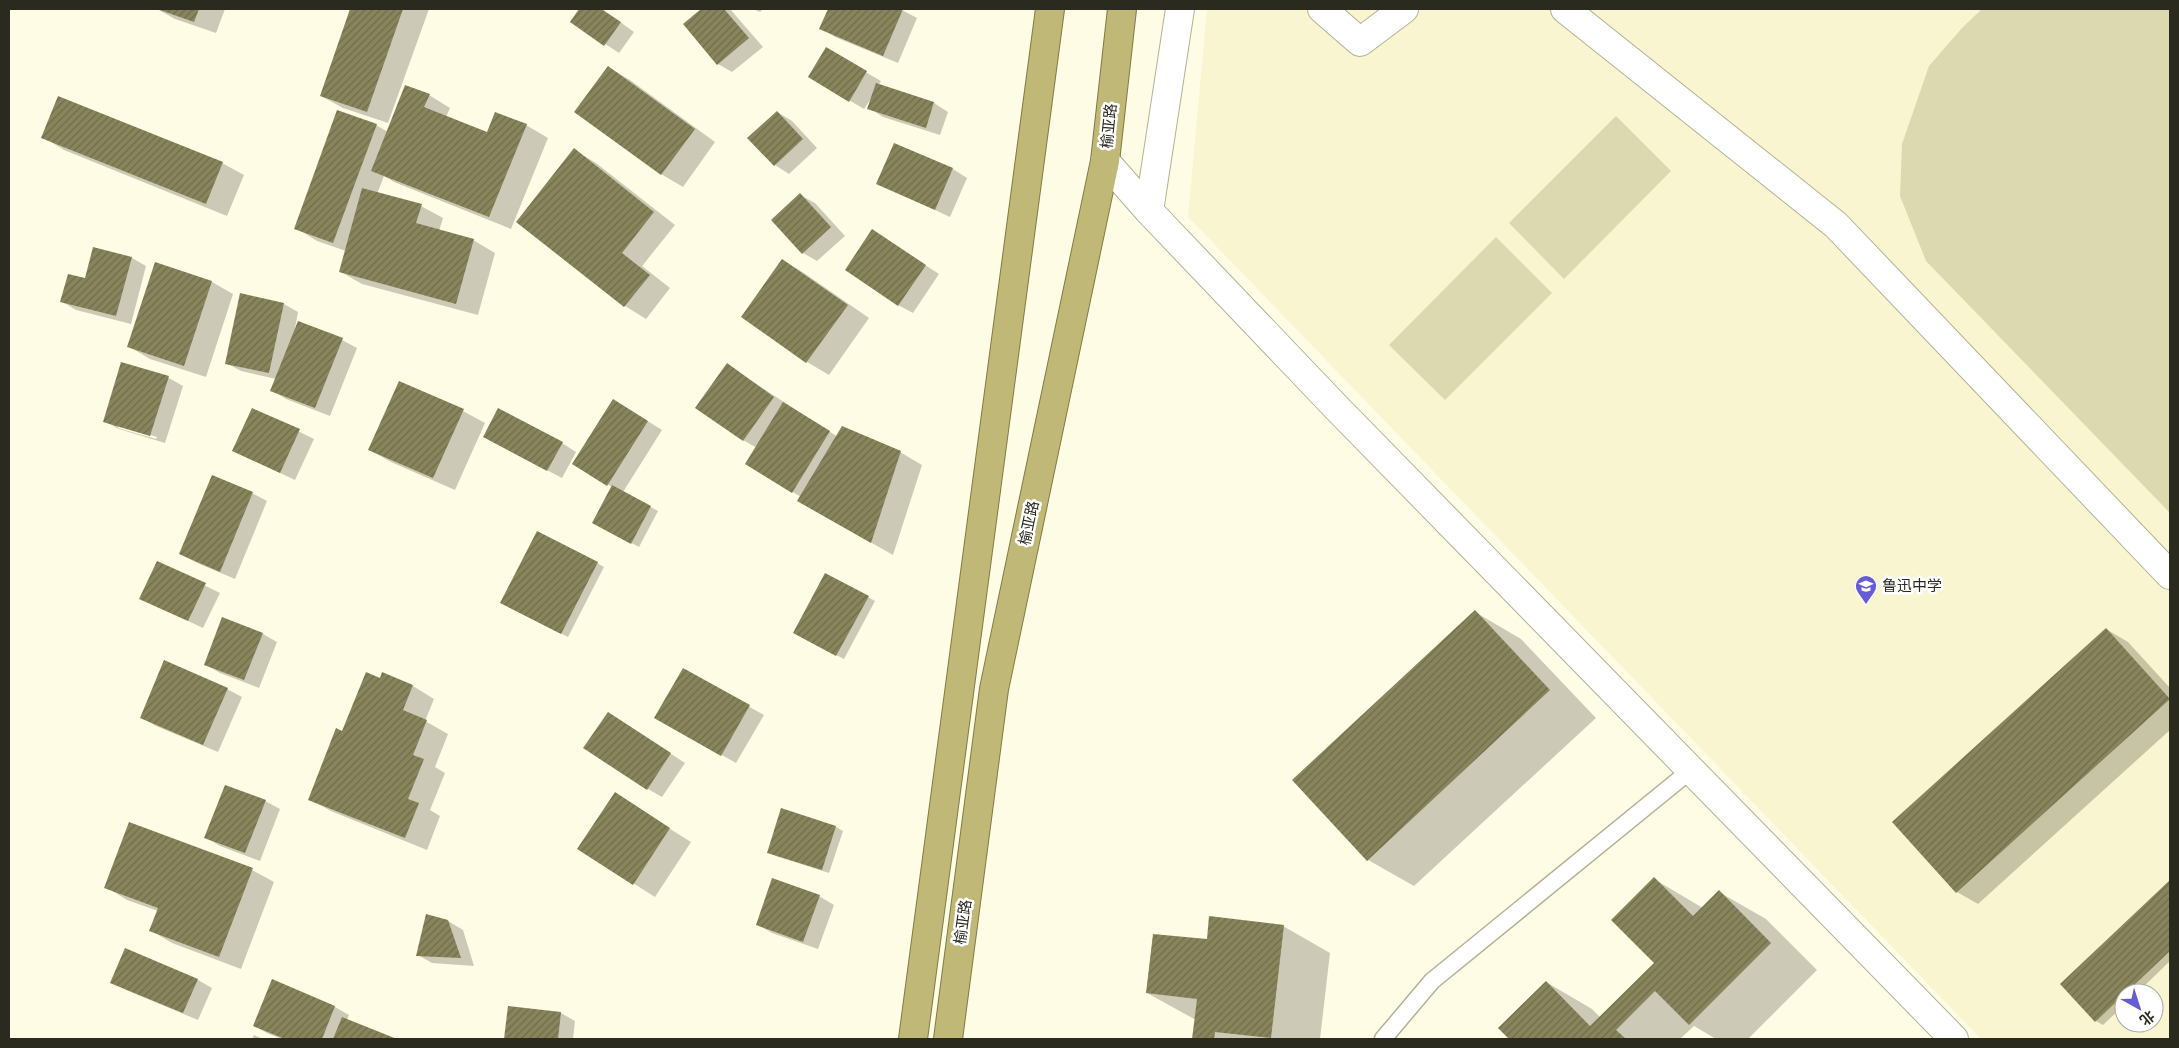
<svg xmlns="http://www.w3.org/2000/svg" width="2179" height="1048" viewBox="0 0 2179 1048" font-family="Rubik,'Noto Sans SC',sans-serif">
  <style>
    .built { fill: #f9f5d0; fill-rule: evenodd }
    .garden { fill: #dcd8af }
    .shadow { fill: #0003; fill-rule: evenodd }
    .building { fill: url(#building-hatch) }
    .lines { fill: none; stroke-linecap: round; stroke-linejoin: round }
    .service-casing { stroke: #b4b195; stroke-width: 19 }
    .minor-casing { stroke: #b4b195; stroke-width: 30 }
    .trunk-casing { stroke: #817b42; stroke-width: 30 }
    .service { stroke: #fff; stroke-width: 16 }
    .minor { stroke: #fff; stroke-width: 28 }
    .trunk { stroke: #c0b877; stroke-width: 28 }
    .labels { text-anchor: middle; stroke-width: 5; stroke-linejoin: round; paint-order: stroke }
    .street-label { font-size: 15px; fill: #2b2a1f; stroke: #fff }
    .poi-label { font-size: 15px; fill: #2b2a1f; stroke: #fff; text-anchor: start }
  </style>
  <defs>
    <pattern id="building-hatch" width="6" height="6" patternUnits="userSpaceOnUse" patternTransform="scale(1.25)"><rect width="6" height="6" fill="#88845c"/><path d="M-1 1l2-2M0 6l6-6M5 7l2-2" fill="none" stroke="#6f6c4b"/></pattern>
  </defs>
  <rect width="100%" height="100%" fill="#fffce5"/>
  <path class="built" d="M 1207,9 L 2170,9 L 2170,1039 L 1981,1039 L 1188,217 ZM 2124,993 L 2154,993 L 2154,1023 L 2124,1023 Z"/>
  <g class="garden">
    <path d="M 1982,9 L 2170,9 L 2170,513 L 1926,261 L 1900,196 L 1902,144 L 1929,66 L 1962,28 Z"/>
    <path d="M 1616,116 L 1671,171 L 1564,279 L 1509,223 Z"/>
    <path d="M 1496,237 L 1552,293 L 1445,400 L 1389,345 Z"/>
  </g>
  <g class="shadow">
    <path d="M 157,9 L 225,9 L 216,33 L 175,19 Z"/>
    <path d="M 352,9 L 429,9 L 388,123 L 343,108 L 321,96 Z"/>
    <path d="M 581,9 L 602,9 L 634,32 L 619,53 L 572,22 Z"/>
    <path d="M 703,9 L 730,9 L 763,47 L 732,72 L 718,64 L 684,24 Z"/>
    <path d="M 753,9 L 763,9 L 760,12 Z"/>
    <path d="M 829,9 L 900,9 L 917,18 L 898,63 L 835,37 L 821,28 Z"/>
    <path d="M 826,49 L 881,81 L 878,86 L 934,103 L 948,112 L 940,135 L 883,117 L 869,108 L 872,97 L 864,109 L 810,77 Z"/>
    <path d="M 609,68 L 630,80 L 715,142 L 683,187 L 661,174 Z"/>
    <path d="M 429,95 L 450,108 L 446,117 L 488,133 L 526,125 L 548,138 L 511,229 L 394,182 L 384,176 L 377,194 L 421,206 L 443,218 L 439,231 L 473,240 L 495,253 L 478,315 L 362,284 L 341,272 L 346,251 L 317,241 L 296,228 L 376,125 L 388,132 Z"/>
    <path d="M 777,112 L 792,121 L 817,148 L 789,174 L 775,165 L 749,138 Z"/>
    <path d="M 43,137 L 222,163 L 244,175 L 227,216 L 64,150 Z"/>
    <path d="M 895,144 L 953,169 L 967,178 L 950,217 L 877,183 Z"/>
    <path d="M 574,150 L 596,163 L 675,225 L 642,266 L 670,288 L 646,319 L 625,306 L 518,222 Z"/>
    <path d="M 800,195 L 815,203 L 845,236 L 817,261 L 803,253 Z"/>
    <path d="M 873,231 L 939,274 L 913,313 L 898,305 Z"/>
    <path d="M 132,258 L 146,266 L 131,324 L 76,310 L 61,301 L 86,280 Z"/>
    <path d="M 783,260 L 804,273 L 869,318 L 829,375 L 807,362 L 743,317 Z"/>
    <path d="M 156,264 L 212,282 L 233,294 L 206,377 L 150,359 L 128,346 Z"/>
    <path d="M 284,304 L 298,312 L 295,328 L 342,340 L 357,348 L 330,416 L 286,399 L 272,390 L 276,379 L 241,371 L 226,363 Z"/>
    <path d="M 122,364 L 169,378 L 183,386 L 165,443 L 119,429 L 104,421 ZM 118,425 L 157,437 L 156,439 L 118,428 Z"/>
    <path d="M 727,365 L 838,437 L 900,452 L 922,465 L 893,555 L 798,501 L 801,497 L 746,464 L 757,448 L 743,440 Z"/>
    <path d="M 399,382 L 463,411 L 485,423 L 455,490 L 391,462 L 370,450 Z"/>
    <path d="M 253,409 L 314,439 L 295,480 L 233,451 Z"/>
    <path d="M 628,409 L 662,430 L 623,492 L 658,511 L 639,547 L 600,526 L 612,487 L 574,464 Z"/>
    <path d="M 562,443 L 576,452 L 562,478 L 499,445 Z"/>
    <path d="M 252,493 L 267,501 L 235,579 L 195,562 L 180,554 Z"/>
    <path d="M 157,562 L 220,593 L 203,628 L 141,599 Z"/>
    <path d="M 597,563 L 604,567 L 568,637 L 508,607 Z"/>
    <path d="M 868,597 L 875,601 L 844,659 L 801,637 Z"/>
    <path d="M 1475,612 L 1521,639 L 1596,718 L 1414,886 L 1368,860 Z"/>
    <path d="M 223,619 L 263,634 L 277,642 L 259,688 L 220,673 L 205,664 Z"/>
    <path d="M 2106,629 L 2128,642 L 2170,688 L 2170,730 L 1978,904 L 1957,892 Z"/>
    <path d="M 683,670 L 764,715 L 736,763 L 656,718 Z"/>
    <path d="M 383,674 L 413,686 L 434,699 L 425,721 L 448,734 L 435,767 L 445,773 L 430,810 L 440,816 L 427,850 L 331,811 L 309,799 Z"/>
    <path d="M 227,689 L 242,697 L 218,752 L 156,726 L 141,717 Z"/>
    <path d="M 622,722 L 685,763 L 662,797 L 648,789 Z"/>
    <path d="M 265,801 L 280,809 L 260,861 L 220,846 L 205,837 Z"/>
    <path d="M 635,807 L 691,842 L 655,897 L 579,849 Z"/>
    <path d="M 782,810 L 836,827 L 843,831 L 829,873 L 776,856 L 769,852 Z"/>
    <path d="M 252,870 L 274,882 L 241,969 L 172,943 L 150,930 L 158,911 L 127,900 L 106,887 Z"/>
    <path d="M 1654,879 L 1703,908 L 1719,892 L 1766,919 L 1817,970 L 1748,1039 L 1716,1039 L 1694,1026 L 1680,1039 L 1510,1039 L 1499,1028 L 1546,982 L 1592,1009 L 1601,1018 L 1656,963 Z"/>
    <path d="M 2170,882 L 2170,961 L 2137,993 L 2124,993 L 2124,1005 L 2103,1025 L 2096,1021 L 2062,984 Z"/>
    <path d="M 819,896 L 834,905 L 818,949 L 772,933 L 757,924 Z"/>
    <path d="M 448,921 L 463,930 L 474,966 L 432,963 L 418,955 Z"/>
    <path d="M 1283,926 L 1330,953 L 1320,1039 L 1194,1039 L 1196,1020 L 1147,993 L 1208,941 Z"/>
    <path d="M 198,980 L 212,988 L 198,1020 L 126,990 L 112,982 Z"/>
    <path d="M 273,981 L 335,1007 L 349,1015 L 347,1020 L 394,1039 L 282,1039 L 269,1034 L 254,1026 Z"/>
    <path d="M 509,1008 L 561,1013 L 575,1021 L 573,1039 L 506,1039 Z"/>
    <path d="M 254,1035 L 263,1039 L 252,1039 Z"/>
  </g>
  <g class="building">
    <path d="M 157,9 L 199,9 L 194,22 Z"/>
    <path d="M 350,9 L 403,9 L 367,112 L 320,96 Z"/>
    <path d="M 579,9 L 601,9 L 621,22 L 604,46 L 570,22 Z"/>
    <path d="M 701,9 L 724,9 L 749,38 L 717,65 L 683,24 Z"/>
    <path d="M 828,9 L 903,9 L 883,56 L 819,29 Z"/>
    <path d="M 826,47 L 867,71 L 849,102 L 808,77 Z"/>
    <path d="M 608,66 L 695,129 L 661,175 L 574,112 Z"/>
    <path d="M 876,83 L 934,102 L 926,128 L 867,109 Z"/>
    <path d="M 405,85 L 430,94 L 424,107 L 487,132 L 495,112 L 527,124 L 489,217 L 371,171 Z"/>
    <path d="M 58,96 L 223,162 L 206,204 L 41,138 Z"/>
    <path d="M 337,110 L 377,124 L 333,243 L 294,229 Z"/>
    <path d="M 777,111 L 803,139 L 774,166 L 747,138 Z"/>
    <path d="M 894,143 L 953,168 L 935,210 L 876,184 Z"/>
    <path d="M 574,148 L 654,212 L 622,253 L 650,275 L 624,307 L 516,222 Z"/>
    <path d="M 362,188 L 422,204 L 416,223 L 474,239 L 456,304 L 339,272 Z"/>
    <path d="M 800,193 L 831,227 L 802,254 L 771,220 Z"/>
    <path d="M 872,229 L 926,265 L 898,306 L 845,270 Z"/>
    <path d="M 93,247 L 132,257 L 116,316 L 60,302 L 68,274 L 85,278 Z"/>
    <path d="M 782,259 L 848,305 L 806,363 L 741,317 Z"/>
    <path d="M 155,262 L 212,281 L 184,366 L 127,347 Z"/>
    <path d="M 240,293 L 284,303 L 269,373 L 225,364 Z"/>
    <path d="M 298,321 L 343,338 L 315,408 L 270,391 Z"/>
    <path d="M 121,362 L 169,376 L 150,436 L 103,422 Z"/>
    <path d="M 727,363 L 774,397 L 743,441 L 695,408 Z"/>
    <path d="M 399,381 L 464,409 L 433,478 L 368,450 Z"/>
    <path d="M 613,399 L 648,421 L 607,486 L 572,464 Z"/>
    <path d="M 783,402 L 830,431 L 792,493 L 745,464 Z"/>
    <path d="M 252,408 L 300,429 L 280,473 L 232,451 Z"/>
    <path d="M 498,408 L 563,442 L 547,471 L 483,437 Z"/>
    <path d="M 842,426 L 901,451 L 871,543 L 797,501 Z"/>
    <path d="M 212,475 L 253,492 L 220,572 L 179,554 Z"/>
    <path d="M 612,485 L 651,506 L 631,544 L 592,523 Z"/>
    <path d="M 537,531 L 598,562 L 561,634 L 500,603 Z"/>
    <path d="M 157,561 L 206,583 L 188,621 L 139,599 Z"/>
    <path d="M 825,573 L 869,596 L 836,656 L 793,633 Z"/>
    <path d="M 1475,610 L 1550,690 L 1367,861 L 1292,780 Z"/>
    <path d="M 222,617 L 263,633 L 244,680 L 204,665 Z"/>
    <path d="M 2106,628 L 2170,699 L 1956,893 L 1892,822 Z"/>
    <path d="M 164,660 L 228,688 L 203,745 L 140,718 Z"/>
    <path d="M 683,668 L 750,705 L 721,756 L 654,718 Z"/>
    <path d="M 366,672 L 380,678 L 382,672 L 413,685 L 403,710 L 427,720 L 413,755 L 424,759 L 408,799 L 419,803 L 405,838 L 308,800 L 336,728 L 342,731 Z"/>
    <path d="M 608,712 L 671,753 L 647,790 L 583,748 Z"/>
    <path d="M 225,785 L 266,800 L 245,853 L 204,838 Z"/>
    <path d="M 615,792 L 670,828 L 633,885 L 577,849 Z"/>
    <path d="M 781,808 L 836,826 L 822,870 L 767,853 Z"/>
    <path d="M 129,822 L 253,868 L 219,957 L 149,931 L 158,908 L 104,888 Z"/>
    <path d="M 1654,877 L 1693,916 L 1719,890 L 1771,943 L 1689,1025 L 1655,991 L 1616,1030 L 1626,1039 L 1509,1039 L 1498,1028 L 1546,981 L 1590,1026 L 1654,963 L 1611,920 Z"/>
    <path d="M 772,878 L 820,895 L 803,942 L 756,925 Z"/>
    <path d="M 2170,880 L 2170,951 L 2095,1022 L 2060,984 Z"/>
    <path d="M 426,914 L 448,920 L 461,958 L 416,956 Z"/>
    <path d="M 1209,916 L 1284,925 L 1271,1038 L 1215,1032 L 1214,1039 L 1192,1039 L 1197,999 L 1146,993 L 1153,934 L 1207,939 Z"/>
    <path d="M 125,948 L 198,979 L 183,1013 L 110,983 Z"/>
    <path d="M 272,979 L 335,1006 L 322,1039 L 285,1039 L 253,1026 Z"/>
    <path d="M 508,1006 L 561,1012 L 558,1039 L 504,1039 Z"/>
    <path d="M 342,1017 L 397,1039 L 333,1039 Z"/>
  </g>
  <g class="lines">
    <g class="service-casing">
      <path id="service" d="M 1383,1039 L 1432,981 L 1691,770"/>
    </g>
    <g class="minor-casing">
      <g id="minor">
        <path d="M 1180,9 L 1149,211 L 1334,405 L 1954,1039"/>
        <path d="M 1322,9 L 1360,42 L 1404,9"/>
        <path d="M 1565,9 L 1836,225 L 2170,575"/>
        <path d="M 1105,161 L 1149,211"/>
      </g>
    </g>
    <g class="trunk-casing">
      <g id="trunk">
        <path d="M 913,1039 L 1050,9"/>
        <path d="M 948,1039 L 994,689 L 1105,161 L 1122,9"/>
      </g>
    </g>
    <use href="#service" class="service"/>
    <use href="#minor" class="minor"/>
    <use href="#trunk" class="trunk"/>
  </g>
  <defs>
    <g id="school-pin" transform="scale(1.125)"><path d="M0 17L-7.5 6A9.5 9.5 0 1 1 7.5 6Z" fill="#665cd5" stroke="#fff"/><path d="M0-5L7-2L0 1L-7-2ZM-4 1L0 2.5L4 1V4Q0 6-4 4Z" fill="#fff"/></g>
  </defs>
  <g fill-rule="evenodd">
    <use href="#school-pin" x="1866" y="586"/>
  </g>
  <g class="labels">
    <g class="street-label">
      <text transform="translate(1109 126) rotate(-84)" y="5">榆亚路</text>
      <text transform="translate(1029 523) rotate(-78)" y="5">榆亚路</text>
      <text transform="translate(963 922) rotate(-82)" y="5">榆亚路</text>
    </g>
    <g class="poi-label">
      <text x="1882" y="591">鲁迅中学</text>
    </g>
  </g>
  <rect width="2179" height="1048" fill="none" stroke="#2b2a1f" stroke-width="20"/>
  <g transform="translate(2139 1008) rotate(141)"><circle r="24" fill="#ffffff" stroke="#aaaaa5"/>
  <path d="M0-4L9 19L0 12L-9 19Z" fill="#665cd5"/>
  <text y="-8" font-size="14" font-weight="bold" text-anchor="middle" fill="#2b2a1f">北</text>
  </g>
</svg>
